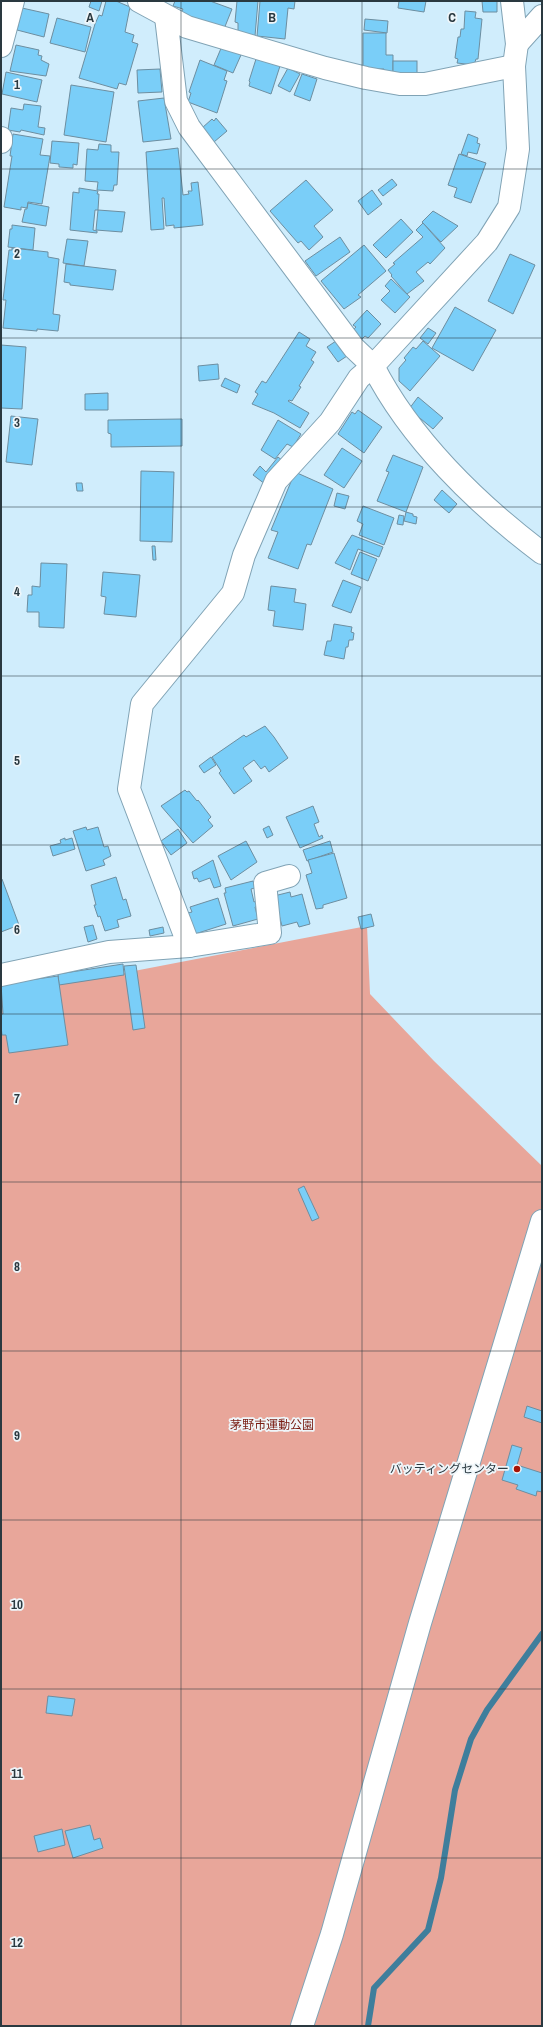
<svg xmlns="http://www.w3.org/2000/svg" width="543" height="2027" viewBox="0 0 543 2027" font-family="'Archivo Narrow','Noto Sans JP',sans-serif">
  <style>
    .green { fill: #e8a69a }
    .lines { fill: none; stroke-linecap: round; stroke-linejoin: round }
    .stream { stroke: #3e7e9c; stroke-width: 6 }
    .building { fill: #7acef8; stroke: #6d8ea0 }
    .street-casing { stroke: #80a3b5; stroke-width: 24 }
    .secondary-casing { stroke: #80a3b5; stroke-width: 24 }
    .street { stroke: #fff; stroke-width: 22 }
    .secondary { stroke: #fff; stroke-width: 22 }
    .grid { fill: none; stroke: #2a3940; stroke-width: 1; stroke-opacity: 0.55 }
    .poi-dot { fill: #a61307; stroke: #eff6fa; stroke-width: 1.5 }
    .labels { text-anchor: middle; stroke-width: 3.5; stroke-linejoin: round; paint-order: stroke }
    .park-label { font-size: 12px; fill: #791b11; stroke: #eff6fa }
    .poi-label { font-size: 12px; fill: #2a3940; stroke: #eff6fa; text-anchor: end }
    .grid-label { font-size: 13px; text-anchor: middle; font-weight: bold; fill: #2a3940; stroke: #eff6fa; stroke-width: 3.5; stroke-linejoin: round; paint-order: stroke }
  </style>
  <rect width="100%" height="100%" fill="#d0edfc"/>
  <path class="green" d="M 367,926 L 370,994 L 434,1061 L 542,1166 L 542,2026 L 1,2026 L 1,992 L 103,977 Z"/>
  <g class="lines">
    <path class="stream" d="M 368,2026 L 374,1988 L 428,1930 L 441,1878 L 455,1790 L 471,1739 L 487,1710 L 542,1634"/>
  </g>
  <g class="building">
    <path d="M 91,1 L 102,1 L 99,11 L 89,7 Z"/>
    <path d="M 106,1 L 116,1 L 130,7 L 125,32 L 134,35 L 132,42 L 138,44 L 126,85 L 119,83 L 117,89 L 79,78 L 95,24 L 99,15 L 102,16 Z"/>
    <path d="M 175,1 L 210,1 L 232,9 L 224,29 L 181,13 L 183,9 L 173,6 Z"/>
    <path d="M 237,1 L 258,1 L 255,36 L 238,32 L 238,23 L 235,22 Z"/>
    <path d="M 260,1 L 295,1 L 294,9 L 288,8 L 285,39 L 257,36 Z"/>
    <path d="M 399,1 L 426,1 L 424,12 L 398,8 Z"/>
    <path d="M 482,1 L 497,1 L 497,12 L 483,12 Z"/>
    <path d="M 22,8 L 49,14 L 44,37 L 17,30 Z"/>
    <path d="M 465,11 L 476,12 L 475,18 L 482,19 L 478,59 L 476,59 L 474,65 L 457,63 L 458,59 L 455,58 L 458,37 L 460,37 L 461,29 L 464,29 Z"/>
    <path d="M 57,18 L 91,27 L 85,52 L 50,43 Z"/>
    <path d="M 365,19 L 388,21 L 387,33 L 364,30 Z"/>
    <path d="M 363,33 L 386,33 L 386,55 L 393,55 L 393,72 L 384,72 L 384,69 L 363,69 Z"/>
    <path d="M 16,45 L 39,50 L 38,55 L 42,56 L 41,60 L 49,64 L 46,76 L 10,71 Z"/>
    <path d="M 222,46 L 241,55 L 233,73 L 214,65 Z"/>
    <path d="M 256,59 L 280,66 L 271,94 L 249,86 L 250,82 L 249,81 Z"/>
    <path d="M 200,60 L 227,71 L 224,80 L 227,81 L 217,113 L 188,102 L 191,93 L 189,92 Z"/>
    <rect x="393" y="61" width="24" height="15"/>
    <path d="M 288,68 L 300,74 L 290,92 L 278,86 Z"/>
    <path d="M 160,69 L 162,92 L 138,93 L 137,70 Z"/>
    <path d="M 6,72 L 42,80 L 37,102 L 2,94 Z"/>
    <path d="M 302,74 L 317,79 L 310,101 L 294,95 Z"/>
    <path d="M 71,85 L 114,92 L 106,142 L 64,135 Z"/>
    <path d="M 164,98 L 171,139 L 143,142 L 138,101 Z"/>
    <path d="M 24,104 L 41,106 L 38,127 L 45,128 L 44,135 L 21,130 L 20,132 L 8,130 L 11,108 L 23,110 Z"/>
    <path d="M 216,118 L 227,131 L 214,142 L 202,128 L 212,119 L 214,121 Z"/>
    <path d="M 13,134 L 43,139 L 40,155 L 50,156 L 42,204 L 28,202 L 27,208 L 21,207 L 21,210 L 4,207 L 12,156 L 10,156 Z"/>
    <path d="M 468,134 L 478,138 L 477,143 L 480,144 L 477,154 L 468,152 L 467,156 L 461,154 Z"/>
    <path d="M 52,141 L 79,143 L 77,165 L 73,164 L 73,168 L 59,167 L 59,164 L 50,163 Z"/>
    <path d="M 99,144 L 111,145 L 111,152 L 119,152 L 117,185 L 114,185 L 113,191 L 97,190 L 98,182 L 85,181 L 87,149 L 98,150 Z"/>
    <path d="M 178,148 L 183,195 L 189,194 L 188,191 L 192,191 L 191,183 L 198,182 L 203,225 L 174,228 L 174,225 L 166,226 L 164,198 L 162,198 L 164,229 L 151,230 L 146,152 Z"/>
    <path d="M 459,154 L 486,163 L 471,203 L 454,197 L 457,188 L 448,185 Z"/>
    <path d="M 392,179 L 397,185 L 383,196 L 378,190 Z"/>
    <path d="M 306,180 L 333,210 L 314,226 L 323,237 L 309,250 L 301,241 L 298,243 L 270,211 Z"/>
    <path d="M 79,188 L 98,191 L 97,194 L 99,194 L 98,210 L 95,210 L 93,230 L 97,231 L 97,233 L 70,230 L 73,192 L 79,193 Z"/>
    <path d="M 372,190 L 382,204 L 368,215 L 358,201 Z"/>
    <path d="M 28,203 L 49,207 L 46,226 L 22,222 L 25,209 L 27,209 Z"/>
    <path d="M 98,210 L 125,212 L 122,232 L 96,230 Z"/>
    <path d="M 433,211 L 458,226 L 441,242 L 422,222 Z"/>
    <path d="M 401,219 L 413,232 L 386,258 L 373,245 Z"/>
    <path d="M 423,223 L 445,248 L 430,264 L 428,262 L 416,272 L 424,281 L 407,294 L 391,276 L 392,275 L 388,270 L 395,264 L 393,263 L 423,237 L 416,230 Z"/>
    <path d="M 12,225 L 35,228 L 33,250 L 8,247 L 10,229 L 12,229 Z"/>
    <path d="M 340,237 L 350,252 L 316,276 L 305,261 Z"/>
    <path d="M 67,239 L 88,241 L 84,266 L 63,263 Z"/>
    <path d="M 364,245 L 386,271 L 358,295 L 361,297 L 344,309 L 321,281 Z"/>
    <path d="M 12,248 L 48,252 L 48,257 L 59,259 L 53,314 L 60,315 L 58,331 L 37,329 L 37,331 L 3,328 L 6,300 L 3,300 L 9,250 L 12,250 Z"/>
    <path d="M 510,254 L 535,265 L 513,314 L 488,301 Z"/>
    <path d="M 66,264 L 116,270 L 113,290 L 70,285 L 70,283 L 64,282 Z"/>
    <path d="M 391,279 L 410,297 L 395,313 L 381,300 L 390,291 L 385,286 Z"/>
    <path d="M 455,307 L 496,330 L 473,371 L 432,348 Z"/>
    <path d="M 367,310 L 381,324 L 368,338 L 365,336 L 362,339 L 353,330 L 356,327 L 353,325 Z"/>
    <path d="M 428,328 L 436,333 L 428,344 L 420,338 Z"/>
    <path d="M 299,332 L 310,339 L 306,346 L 316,352 L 311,360 L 314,362 L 299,386 L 301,387 L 292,401 L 289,400 L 288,401 L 309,413 L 300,428 L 274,413 L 252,404 L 258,394 L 255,392 L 262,381 L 266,383 Z"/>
    <path d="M 336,341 L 347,356 L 338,362 L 327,347 Z"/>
    <path d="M 423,341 L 440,356 L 410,391 L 399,381 L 399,368 L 406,360 L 404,358 L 413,347 L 416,349 Z"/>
    <path d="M 1,345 L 26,347 L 22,409 L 1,408 Z"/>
    <path d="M 218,364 L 219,379 L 199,381 L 198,366 Z"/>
    <path d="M 225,378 L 240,385 L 237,393 L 221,386 Z"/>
    <path d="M 108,393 L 108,410 L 85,410 L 85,394 Z"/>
    <path d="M 418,397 L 443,418 L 433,429 L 409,409 Z"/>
    <path d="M 358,410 L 382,427 L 364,453 L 338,434 L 352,412 L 355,414 Z"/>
    <path d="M 11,416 L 38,419 L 32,465 L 6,462 Z"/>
    <path d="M 182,419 L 182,446 L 111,447 L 111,434 L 108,433 L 108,420 Z"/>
    <path d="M 278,420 L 301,434 L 293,447 L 287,444 L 275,459 L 261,450 Z"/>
    <path d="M 342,448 L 362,461 L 344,488 L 324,475 Z"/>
    <path d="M 393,455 L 423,467 L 406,512 L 377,501 L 389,472 L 386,471 Z"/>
    <path d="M 278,457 L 283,461 L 265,484 L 253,475 L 260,466 L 266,472 Z"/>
    <path d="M 141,471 L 174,472 L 172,542 L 140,541 Z"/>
    <path d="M 295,472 L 333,489 L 311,545 L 307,544 L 298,569 L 268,558 L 278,532 L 271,530 Z"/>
    <path d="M 76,483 L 82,483 L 83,491 L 77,491 Z"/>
    <path d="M 442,490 L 457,504 L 449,513 L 434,500 Z"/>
    <path d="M 337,493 L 349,496 L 345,509 L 334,506 Z"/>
    <path d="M 363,506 L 394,518 L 384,545 L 359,535 L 363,524 L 357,521 Z"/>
    <path d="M 406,512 L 413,514 L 413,516 L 417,517 L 416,524 L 404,521 Z"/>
    <path d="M 399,515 L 404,516 L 403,525 L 397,524 Z"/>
    <path d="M 352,535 L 383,547 L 379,557 L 358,549 L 350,570 L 335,563 Z"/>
    <path d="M 152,546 L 155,546 L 156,560 L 153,560 Z"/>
    <path d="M 360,552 L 377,559 L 368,581 L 351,574 Z"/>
    <path d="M 41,563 L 67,564 L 64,628 L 39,627 L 39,612 L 27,612 L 28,595 L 32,595 L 32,586 L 40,587 Z"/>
    <path d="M 103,572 L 140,575 L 136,617 L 104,614 L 106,597 L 101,596 Z"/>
    <path d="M 343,580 L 361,587 L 351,613 L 332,606 Z"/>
    <path d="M 271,586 L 296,589 L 294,602 L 306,604 L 303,630 L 273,626 L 275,611 L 268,610 Z"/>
    <path d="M 334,624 L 352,627 L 351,632 L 354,633 L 353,640 L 349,640 L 348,647 L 346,647 L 344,659 L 324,655 L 327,641 L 331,641 Z"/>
    <path d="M 265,726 L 274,737 L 288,758 L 269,772 L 265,766 L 261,769 L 254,760 L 243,768 L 252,781 L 234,794 L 219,773 L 221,771 L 212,757 L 244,735 L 246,737 Z"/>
    <path d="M 211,757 L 216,765 L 204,773 L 199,766 Z"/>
    <path d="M 185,790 L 187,792 L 189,791 L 197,801 L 198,800 L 211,817 L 208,820 L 213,826 L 193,843 L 161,806 Z"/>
    <path d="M 313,806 L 319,822 L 314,824 L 319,837 L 322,835 L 323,838 L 300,848 L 286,817 Z"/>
    <path d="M 269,826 L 273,835 L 267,838 L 263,829 Z"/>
    <path d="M 86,827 L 87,830 L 98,827 L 104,847 L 108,846 L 111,856 L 103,860 L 105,865 L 86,871 L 73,831 Z"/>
    <path d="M 178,829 L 187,843 L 171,855 L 161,841 Z"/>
    <path d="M 65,838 L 65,840 L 72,838 L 75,849 L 53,856 L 50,846 L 61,843 L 60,840 Z"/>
    <path d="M 246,841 L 257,862 L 231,880 L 218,856 Z"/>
    <path d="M 330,841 L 333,852 L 307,861 L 303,850 Z"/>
    <path d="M 334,853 L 347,898 L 323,905 L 323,908 L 316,909 L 306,875 L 312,873 L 308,860 Z"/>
    <path d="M 213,860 L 221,886 L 214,888 L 210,878 L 199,882 L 197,878 L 194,879 L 192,872 Z"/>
    <path d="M 116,877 L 123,900 L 126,899 L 131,916 L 117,920 L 119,927 L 105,931 L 100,916 L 98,917 L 94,905 L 96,905 L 91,885 Z"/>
    <path d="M 2,879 L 19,925 L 1,932 L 1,880 Z"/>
    <path d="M 253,881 L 255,888 L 251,889 L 254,902 L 258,900 L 259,906 L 255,907 L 258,919 L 233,926 L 224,893 L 226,893 L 225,888 Z"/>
    <path d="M 290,892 L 291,897 L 302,894 L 310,924 L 299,927 L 297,922 L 282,926 L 274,896 Z"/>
    <path d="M 218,898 L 226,924 L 195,934 L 188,913 L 192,912 L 190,907 Z"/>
    <path d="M 371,914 L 374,926 L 361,929 L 358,917 Z"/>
    <path d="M 93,925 L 97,939 L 88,942 L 84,927 Z"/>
    <path d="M 163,927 L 164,933 L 150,936 L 149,930 Z"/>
    <path d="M 123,964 L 124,975 L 59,985 L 58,974 Z"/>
    <path d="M 136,965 L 145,1028 L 133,1030 L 124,966 Z"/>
    <path d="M 58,976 L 68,1045 L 9,1053 L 6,1035 L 2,1035 L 1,1026 L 1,1014 L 3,1014 L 1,984 Z"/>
    <path d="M 304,1186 L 319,1218 L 312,1221 L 298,1189 Z"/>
    <path d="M 527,1406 L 542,1411 L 542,1423 L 524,1417 Z"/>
    <path d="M 512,1445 L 522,1448 L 517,1465 L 542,1473 L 542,1492 L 537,1491 L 536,1496 L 516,1489 L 518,1485 L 502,1480 Z"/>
    <path d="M 48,1696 L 75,1699 L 72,1716 L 46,1713 Z"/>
    <path d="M 90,1825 L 94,1840 L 100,1838 L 103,1848 L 73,1858 L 65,1831 Z"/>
    <path d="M 62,1829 L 65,1845 L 38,1852 L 34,1836 Z"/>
  </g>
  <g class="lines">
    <g class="street-casing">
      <g id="street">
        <path d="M 139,1 L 187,27 L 325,68 L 366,78 L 400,84 L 425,84 L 514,66"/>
        <path d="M 517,44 L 542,16"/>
        <path d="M 1,46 L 13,1"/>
        <path d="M 1,138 L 1,142"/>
        <path d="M 189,946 L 270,933 L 265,883 L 289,876"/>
        <path d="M 1,975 L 109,952 L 189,946 L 129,789 L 142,704 L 233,593 L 244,555 L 276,481 L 330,422 L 359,378 L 373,366 L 354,348 L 189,127 L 176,101 L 166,17"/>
      </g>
    </g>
    <g class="secondary-casing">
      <g id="secondary">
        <path d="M 512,1 L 517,44 L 514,66 L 518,149 L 509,207 L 487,242 L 373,366 C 410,439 477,504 542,553"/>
        <path d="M 302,2026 L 332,1934 L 420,1623 L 542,1221"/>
      </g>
    </g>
    <use href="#street" class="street"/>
    <use href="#secondary" class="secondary"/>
  </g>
  <path class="grid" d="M 181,1 L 181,2026M 362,1 L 362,2026M 1,169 L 542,169M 1,338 L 542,338M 1,507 L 542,507M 1,676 L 542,676M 1,845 L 542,845M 1,1014 L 542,1014M 1,1182 L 542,1182M 1,1351 L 542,1351M 1,1520 L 542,1520M 1,1689 L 542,1689M 1,1858 L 542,1858"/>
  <circle class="poi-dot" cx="517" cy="1469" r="4"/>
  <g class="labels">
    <g class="park-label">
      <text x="272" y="1429">茅野市運動公園</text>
    </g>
    <g class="poi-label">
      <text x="509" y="1473">バッティングセンター</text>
    </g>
  </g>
  <g class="grid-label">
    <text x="90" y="22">A</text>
    <text x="272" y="22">B</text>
    <text x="452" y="22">C</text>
    <text x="17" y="89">1</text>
    <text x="17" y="258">2</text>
    <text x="17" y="427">3</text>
    <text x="17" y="596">4</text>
    <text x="17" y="765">5</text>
    <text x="17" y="934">6</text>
    <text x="17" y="1103">7</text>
    <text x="17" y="1271">8</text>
    <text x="17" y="1440">9</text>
    <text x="17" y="1609">10</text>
    <text x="17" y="1778">11</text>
    <text x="17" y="1947">12</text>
  </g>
  <rect width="543" height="2027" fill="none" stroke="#2a3940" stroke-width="4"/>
</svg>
